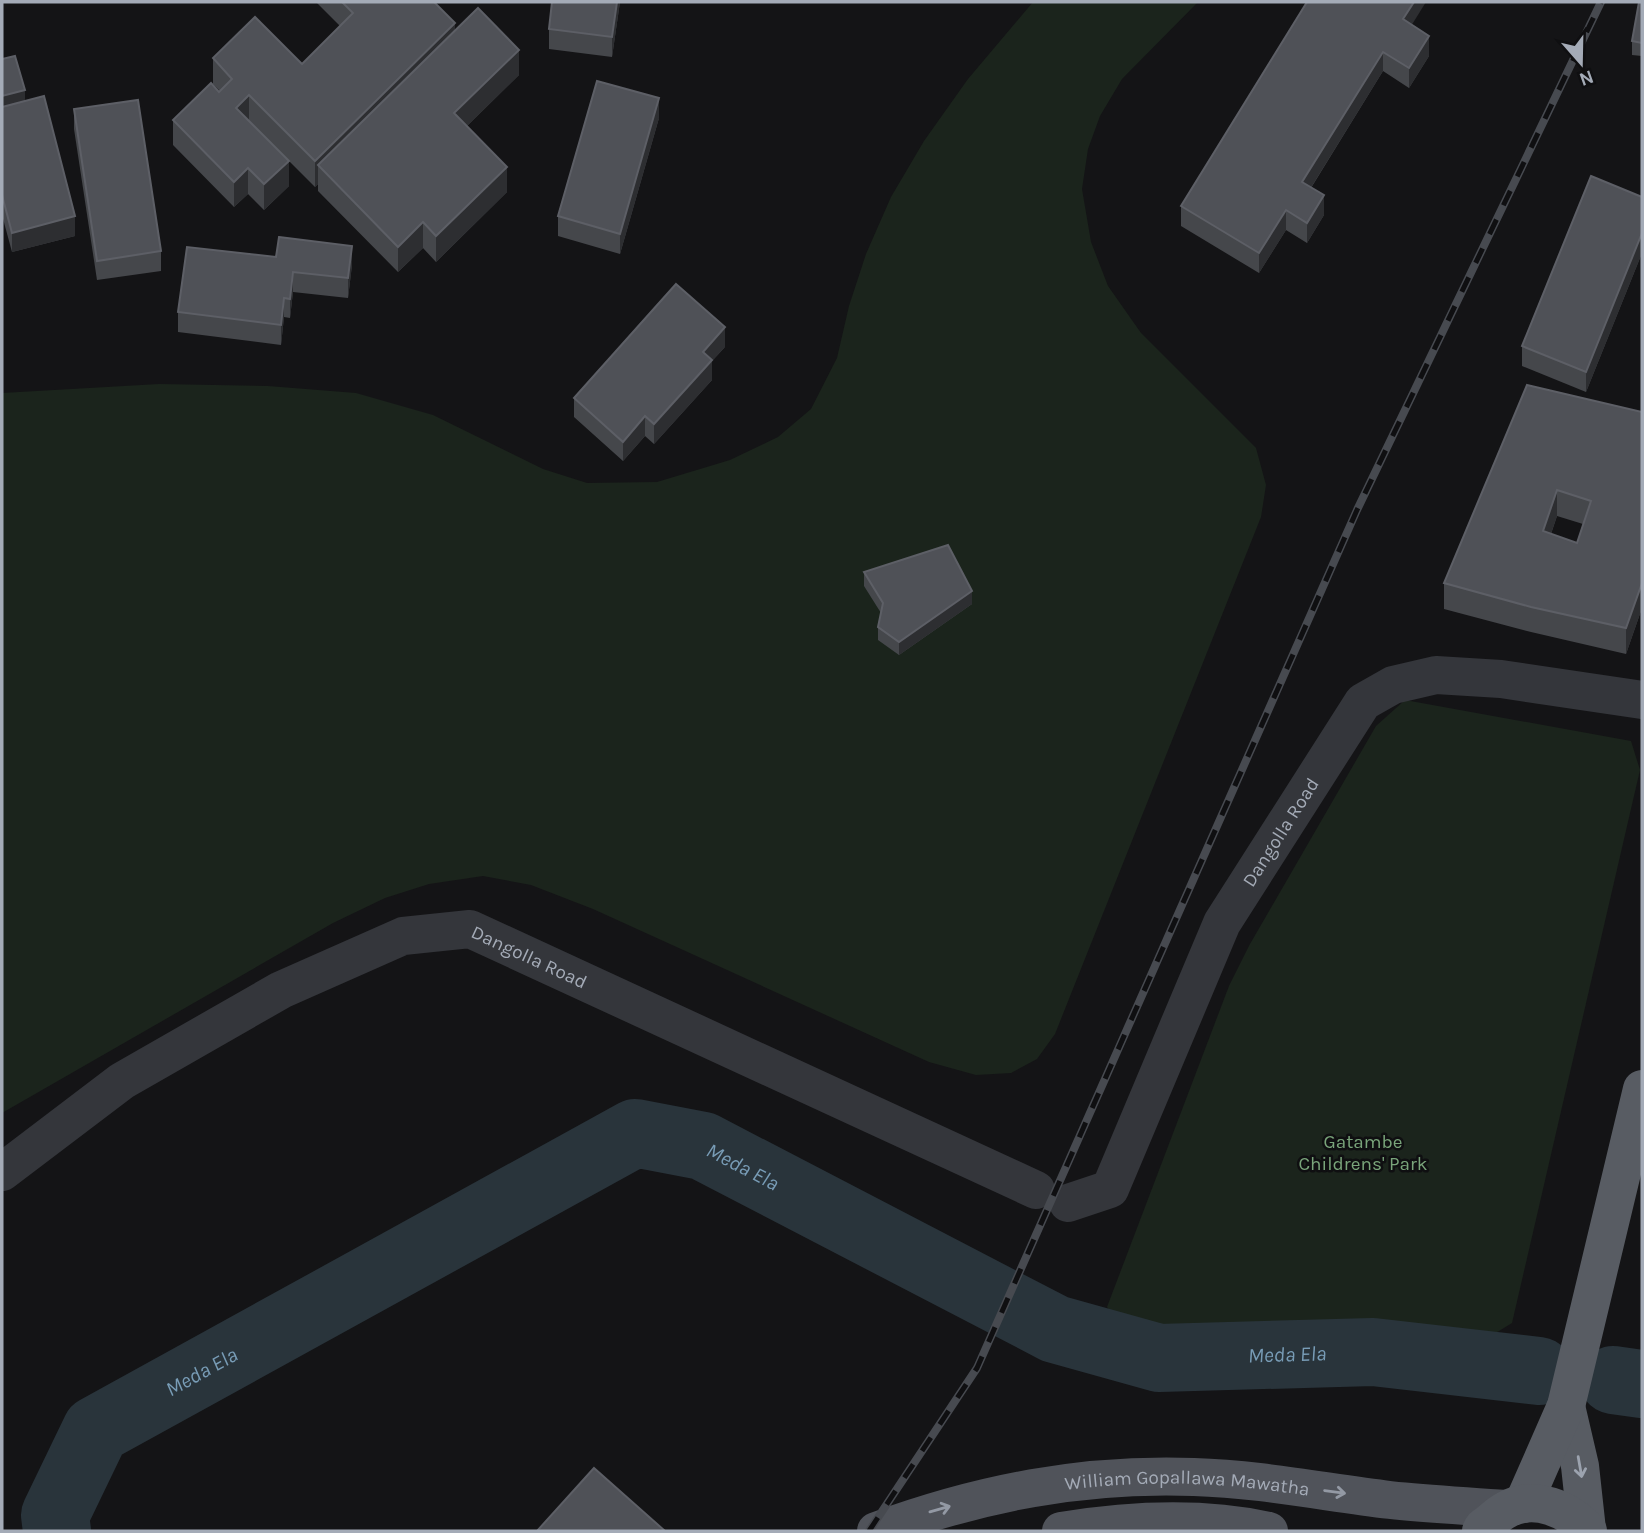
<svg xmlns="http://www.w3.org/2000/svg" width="1644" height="1533" viewBox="0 0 1644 1533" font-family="Karla,sans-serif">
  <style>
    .green { fill: #1b241c }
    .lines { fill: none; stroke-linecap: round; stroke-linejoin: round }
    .river { stroke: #29343b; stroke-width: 68 }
    .tertiary { stroke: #34363b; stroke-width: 38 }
    .primary { stroke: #50535a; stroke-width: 38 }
    .trunk { stroke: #585c63; stroke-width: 38 }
    .rail-casing { stroke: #474a50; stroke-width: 8 }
    .rail { stroke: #0f0f11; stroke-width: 5; stroke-dasharray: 16; stroke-linecap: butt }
    .wall { fill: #45474b; fill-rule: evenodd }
    .shaded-wall { fill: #2d2e31 }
    .building { fill: #4f5157; stroke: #5d5f66; stroke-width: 2; fill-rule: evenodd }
    .oneway { stroke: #9ca3af }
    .oneway2 { stroke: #9399a4 }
    .labels { text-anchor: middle; stroke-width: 5; stroke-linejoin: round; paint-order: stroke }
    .street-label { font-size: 19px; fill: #a4abb7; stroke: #0f0f11 }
    .park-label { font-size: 19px; fill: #79a47a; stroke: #0f0f11 }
    .water-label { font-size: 21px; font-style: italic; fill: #789cb6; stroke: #0f0f11 }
  </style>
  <rect width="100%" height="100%" fill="#141416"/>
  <g class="green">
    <path d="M 1033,2 L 1198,2 L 1122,79 L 1100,116 L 1088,149 L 1082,189 L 1091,242 L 1108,286 L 1141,333 L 1256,448 L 1266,485 L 1261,517 L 1055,1034 L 1037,1059 L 1011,1073 L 976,1075 L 929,1062 L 593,909 L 531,885 L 483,876 L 429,884 L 385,898 L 333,923 L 2,1113 L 2,393 L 159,384 L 268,386 L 356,393 L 433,415 L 543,469 L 587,483 L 657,482 L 730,460 L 778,437 L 811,409 L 837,358 L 849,306 L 866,254 L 891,197 L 924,141 L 968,79 Z"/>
    <path d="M 1405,700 L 1631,741 L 1640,770 L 1512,1323 L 1486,1339 L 1129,1333 L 1107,1307 L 1229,986 L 1250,944 L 1376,726 Z"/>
  </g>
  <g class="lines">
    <g class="river">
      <path d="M 1613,1380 L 1642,1384"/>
      <path id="s1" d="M 57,1531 L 55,1515 L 96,1430 L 635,1133 L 703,1146 L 1055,1329 L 1159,1358 L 1373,1352 L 1539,1371"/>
    </g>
    <g class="tertiary">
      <path id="s2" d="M 2,1172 L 122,1081 L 281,990 L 403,936 L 470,929 L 1036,1190"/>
      <path id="s3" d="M 1068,1203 L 1110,1189 L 1222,923 L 1363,702 L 1393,685 L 1436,675 L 1501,679 L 1642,700"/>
    </g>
    <g class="primary">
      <path id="s4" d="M 876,1531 C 980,1493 1082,1473 1194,1477 C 1260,1479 1324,1492 1390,1500 C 1428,1504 1468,1506 1506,1509"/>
      <path d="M 1061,1531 C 1129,1520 1201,1516 1269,1531"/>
    </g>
    <g class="trunk">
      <path d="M 1566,1406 L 1580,1466 L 1587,1530"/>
      <path d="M 1523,1504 L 1566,1406 L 1642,1089"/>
      <path d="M 1481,1531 L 1483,1527 C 1491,1522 1498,1514 1506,1510 C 1534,1494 1569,1509 1588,1531"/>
    </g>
    <g class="rail-casing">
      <path id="rail" d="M 869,1531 L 977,1368 L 1357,510 L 1601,2"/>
    </g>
    <use href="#rail" class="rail"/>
  </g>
  <g class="wall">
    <path d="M 316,2 L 434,2 L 455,31 L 519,75 L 467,126 L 507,192 L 436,262 L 423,248 L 398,272 L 318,191 L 318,184 L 315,187 L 249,121 L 289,186 L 264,210 L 248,194 L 234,207 L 173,145 L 173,120 L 220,91 L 213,84 L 213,58 L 302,64 L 340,26 Z"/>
    <path d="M 620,2 L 612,57 L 549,49 L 549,29 Z"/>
    <path d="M 1642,2 L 1642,56 L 1632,55 L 1632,41 Z"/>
    <path d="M 1412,25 L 1429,56 L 1409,88 L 1383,71 L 1311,188 L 1324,215 L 1307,243 L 1286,230 L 1259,273 L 1181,226 L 1181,206 Z"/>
    <path d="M 2,59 L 25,101 L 75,236 L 12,252 L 2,215 Z"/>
    <path d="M 74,109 L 161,251 L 161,271 L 97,280 L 74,129 Z"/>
    <path d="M 659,118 L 620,254 L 558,236 L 558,216 Z"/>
    <path d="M 1642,197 L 1642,253 L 1586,392 L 1522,366 L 1522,346 Z"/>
    <path d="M 187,247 L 352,265 L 348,298 L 293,292 L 290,318 L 284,317 L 281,345 L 178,332 L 178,312 Z"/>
    <path d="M 725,347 L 712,361 L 712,380 L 654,444 L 645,436 L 623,461 L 574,417 L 574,398 Z"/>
    <path d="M 1642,412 L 1642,608 L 1626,654 L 1531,632 L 1444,609 L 1444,583 ZM 1557,516 L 1583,524 L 1577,543 L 1551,534 Z"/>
    <path d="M 864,572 L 972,604 L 899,655 L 878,640 L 878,627 L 881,613 L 864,586 Z"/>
  </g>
  <g class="shaded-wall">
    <path d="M 617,2 L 620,2 L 612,57 L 612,37 Z"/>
    <path d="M 1414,2 L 1426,2 L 1403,39 L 1403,19 Z"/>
    <path d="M 455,23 L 455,49 L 318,165 L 318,184 L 315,187 L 315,161 Z"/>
    <path d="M 1429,36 L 1429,56 L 1409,88 L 1409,68 Z"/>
    <path d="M 519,50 L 519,75 L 454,139 L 454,113 Z"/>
    <path d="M 1383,52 L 1383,71 L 1302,202 L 1302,182 Z"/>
    <path d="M 25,90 L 25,109 L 2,116 L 2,96 Z"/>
    <path d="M 249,95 L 249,121 L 236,108 Z"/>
    <path d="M 659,98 L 659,118 L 620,254 L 620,234 Z"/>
    <path d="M 289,161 L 289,186 L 264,210 L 264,184 Z"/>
    <path d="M 507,167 L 507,192 L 436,262 L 436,236 Z"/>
    <path d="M 248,168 L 248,194 L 234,207 L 234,182 Z"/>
    <path d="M 1324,195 L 1324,215 L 1307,243 L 1307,223 Z"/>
    <path d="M 1286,210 L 1286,230 L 1259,273 L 1259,253 Z"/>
    <path d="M 75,216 L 75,236 L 12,252 L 12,233 Z"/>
    <path d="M 423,222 L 423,248 L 398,272 L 398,247 Z"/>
    <path d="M 1642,233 L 1642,253 L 1586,392 L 1586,372 Z"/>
    <path d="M 352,246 L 352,265 L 348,298 L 348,278 Z"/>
    <path d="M 293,272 L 293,292 L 290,318 L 290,299 Z"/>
    <path d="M 284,298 L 284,317 L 281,345 L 281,325 Z"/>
    <path d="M 725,327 L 725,347 L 712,361 L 712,380 L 654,444 L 654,424 L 703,352 Z"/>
    <path d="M 645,416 L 645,436 L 623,461 L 623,442 Z"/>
    <path d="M 1557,490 L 1557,516 L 1543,557 L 1543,531 Z"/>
    <path d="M 1642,583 L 1642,608 L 1626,654 L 1626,628 Z"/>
    <path d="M 972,591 L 972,604 L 899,655 L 899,642 Z"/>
  </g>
  <g class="building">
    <path d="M 342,2 L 434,2 L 455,23 L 315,161 L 249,95 L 236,108 L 289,161 L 264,184 L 248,168 L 234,182 L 173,120 L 211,83 L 219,92 L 232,79 L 213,58 L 255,17 L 302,64 L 353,13 Z"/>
    <path d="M 552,2 L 617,2 L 612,37 L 549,29 Z"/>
    <path d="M 1307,2 L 1414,2 L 1403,19 L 1429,36 L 1409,68 L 1383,52 L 1302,182 L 1324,195 L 1307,223 L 1286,210 L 1259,253 L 1181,206 Z"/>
    <path d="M 1639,2 L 1642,2 L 1642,43 L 1632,41 Z"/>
    <path d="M 478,8 L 519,50 L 454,113 L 507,167 L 436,236 L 423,222 L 398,247 L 318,165 Z"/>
    <path d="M 15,56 L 25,90 L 2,96 L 2,59 Z"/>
    <path d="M 597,81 L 659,98 L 620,234 L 558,216 Z"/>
    <path d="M 44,96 L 75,216 L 12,233 L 2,195 L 2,107 Z"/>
    <path d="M 138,100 L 161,251 L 97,261 L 74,109 Z"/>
    <path d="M 1591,176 L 1642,197 L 1642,233 L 1586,372 L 1522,346 Z"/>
    <path d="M 279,237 L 352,246 L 348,278 L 293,272 L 290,299 L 284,298 L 281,325 L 178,312 L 187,247 L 276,257 Z"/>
    <path d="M 676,284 L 725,327 L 703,352 L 712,360 L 654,424 L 645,416 L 623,442 L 574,398 Z"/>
    <path d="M 1527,385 L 1642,412 L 1642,583 L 1626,628 L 1531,607 L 1444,583 ZM 1557,490 L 1591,501 L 1577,543 L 1543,531 Z"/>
    <path d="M 948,545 L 972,591 L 899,642 L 878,627 L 883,603 L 864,572 Z"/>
    <path d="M 594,1468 L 665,1531 L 537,1531 Z"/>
  </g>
  <defs><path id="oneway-shaft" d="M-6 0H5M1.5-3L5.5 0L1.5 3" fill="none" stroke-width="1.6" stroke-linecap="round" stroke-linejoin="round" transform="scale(1.75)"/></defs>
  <use class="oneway" href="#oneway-shaft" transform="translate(1580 1467) rotate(80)"/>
  <g class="oneway2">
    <use href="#oneway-shaft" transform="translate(1335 1492) rotate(8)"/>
    <use href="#oneway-shaft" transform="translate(940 1509) rotate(-16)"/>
  </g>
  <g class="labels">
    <g class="street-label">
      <text dy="7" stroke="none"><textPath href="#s3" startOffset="441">Dangolla Road</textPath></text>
      <text dy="7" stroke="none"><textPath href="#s2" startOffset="600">Dangolla Road</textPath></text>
      <text dy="7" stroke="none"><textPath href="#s4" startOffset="318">William Gopallawa Mawatha</textPath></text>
    </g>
    <g class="park-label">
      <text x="1363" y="1148">Gatambe<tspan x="1363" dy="22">Childrens' Park</tspan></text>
    </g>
    <g class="water-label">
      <text dy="7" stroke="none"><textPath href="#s1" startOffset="840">Meda Ela</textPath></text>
      <text dy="7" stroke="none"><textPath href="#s1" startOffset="1428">Meda Ela</textPath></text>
      <text dy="7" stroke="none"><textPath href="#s1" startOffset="231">Meda Ela</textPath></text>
    </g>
  </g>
  <rect width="1644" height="1533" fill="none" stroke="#a4abb7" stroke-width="7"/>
  <g transform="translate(1581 63) rotate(160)" stroke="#0f0f11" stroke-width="5" paint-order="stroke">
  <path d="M0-5L12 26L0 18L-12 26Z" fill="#a4abb7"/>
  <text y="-10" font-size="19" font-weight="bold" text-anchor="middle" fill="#a4abb7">N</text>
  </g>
</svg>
